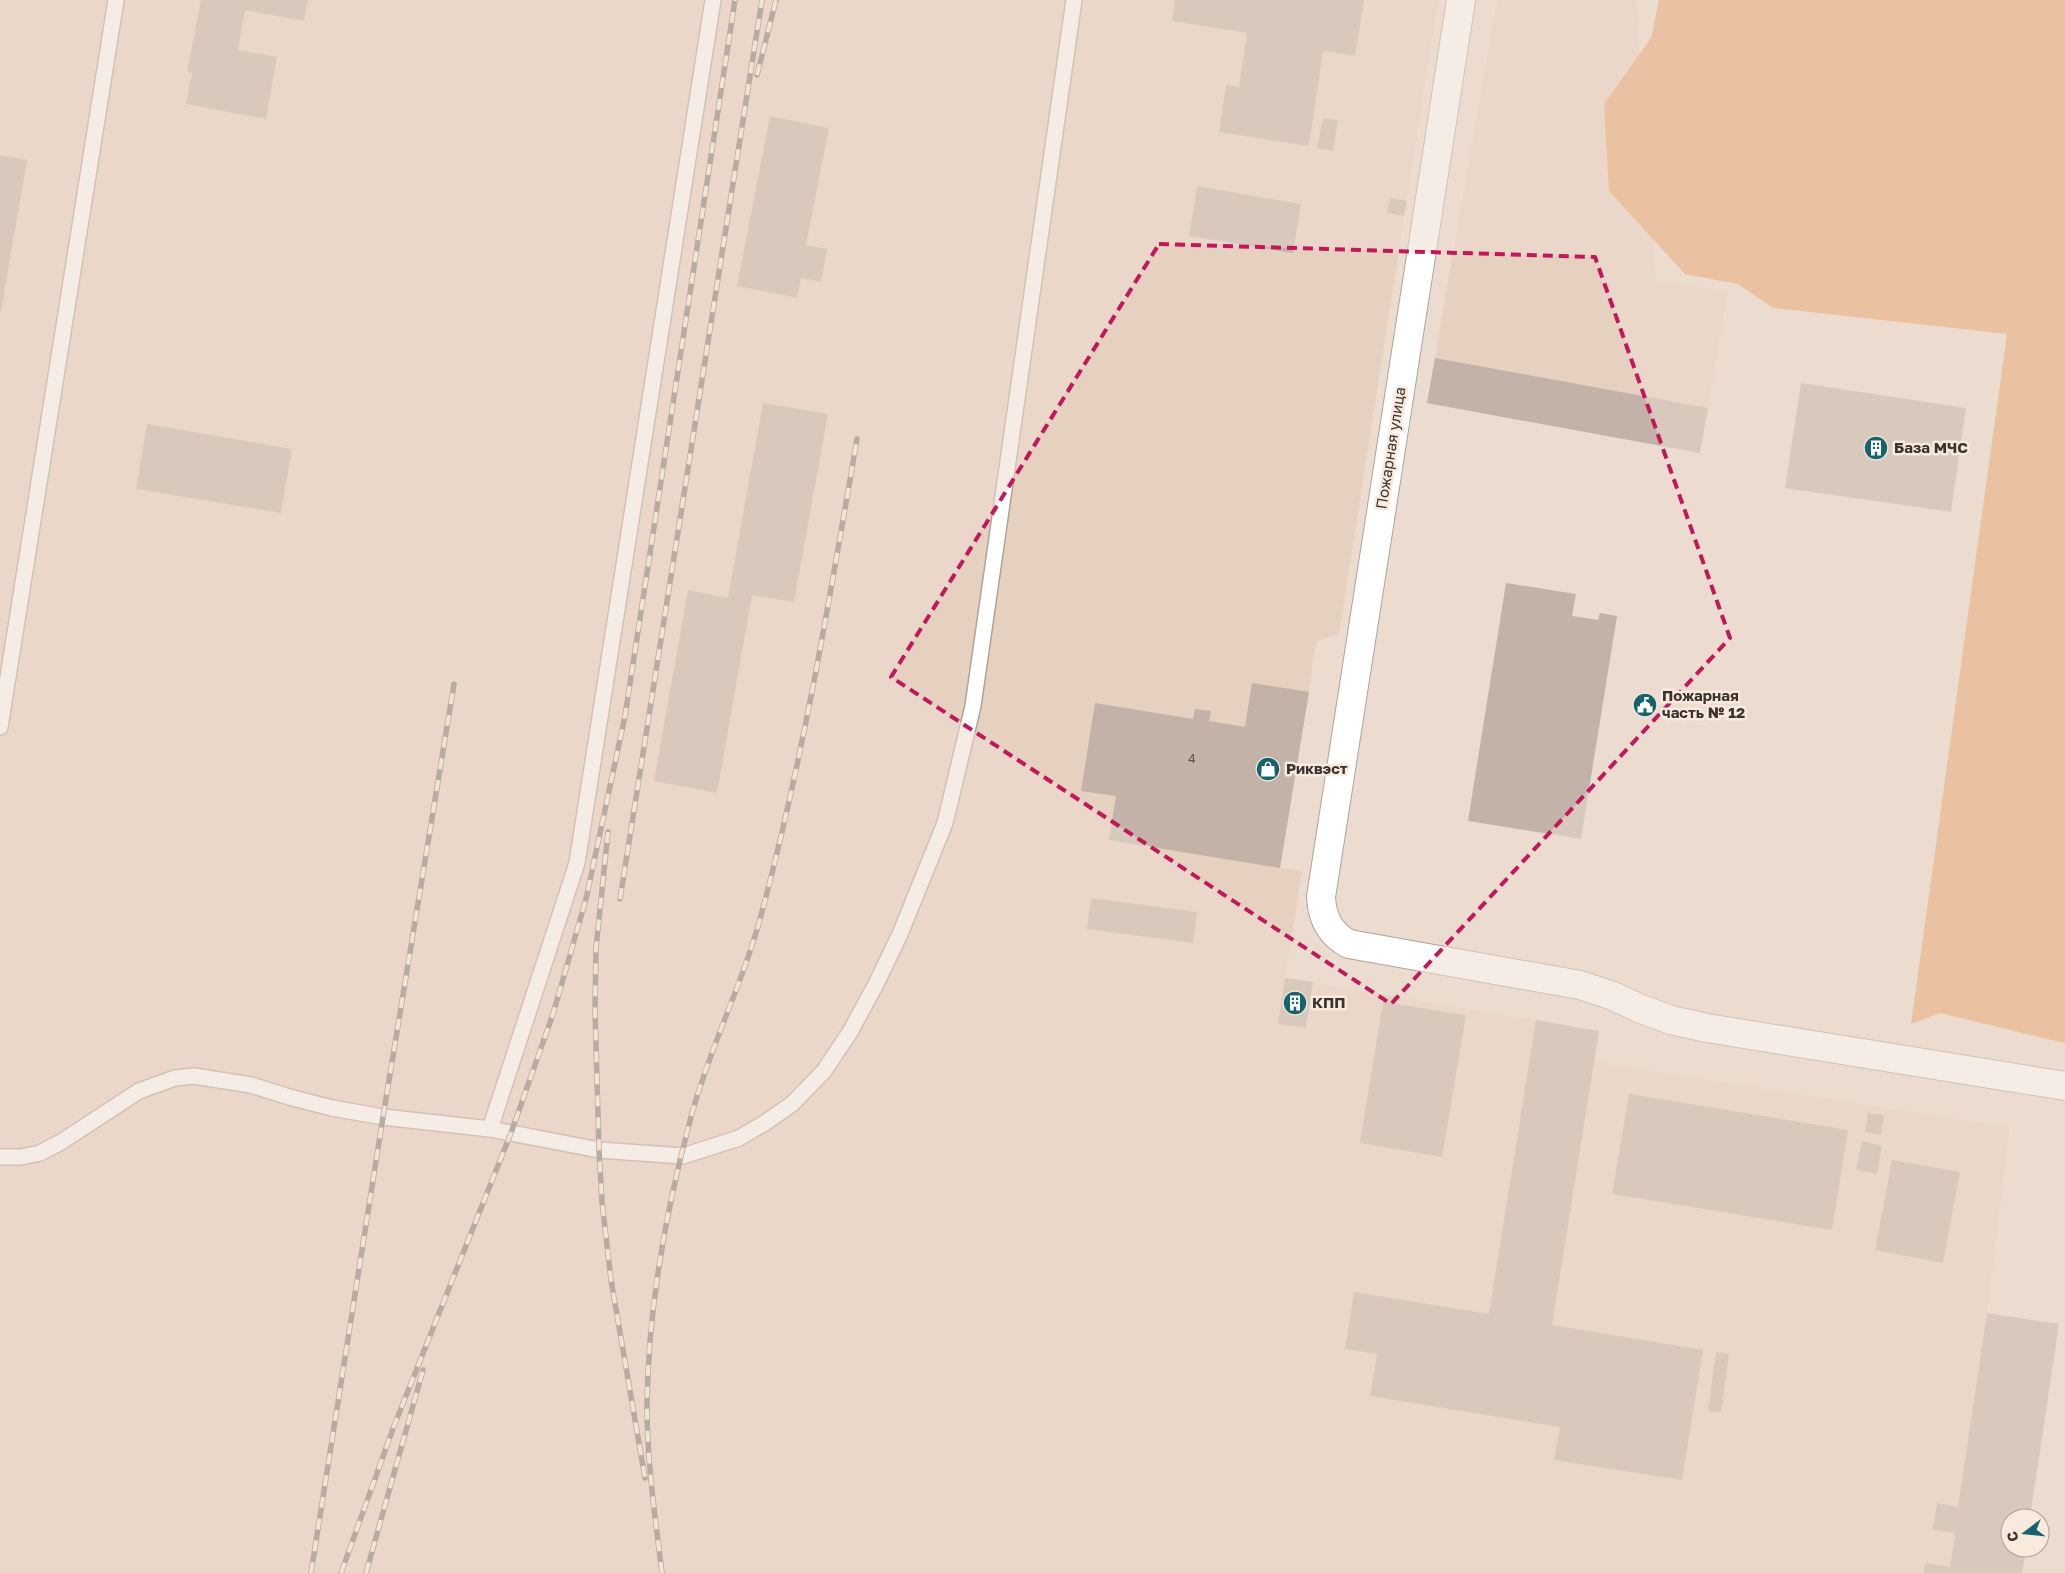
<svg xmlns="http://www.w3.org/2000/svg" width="2065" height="1573" viewBox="0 0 2065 1573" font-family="'Golos Text',sans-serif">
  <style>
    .built { fill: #e6d0c0 }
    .forest { fill: #e69f68 }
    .building { fill: #c2b2a7 }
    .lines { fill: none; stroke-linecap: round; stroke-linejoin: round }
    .service-casing { stroke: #b2a297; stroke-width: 18 }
    .minor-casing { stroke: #b2a297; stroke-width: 30 }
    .service { stroke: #fff; stroke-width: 15 }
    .minor { stroke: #fff; stroke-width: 28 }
    .rail-casing { stroke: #796f68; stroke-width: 5.5 }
    .rail { stroke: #fae9dd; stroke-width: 4; stroke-dasharray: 11; stroke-linecap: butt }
    .marked { fill: none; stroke: #c2185b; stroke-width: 4; stroke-dasharray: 10 6; stroke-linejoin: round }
    .labels { text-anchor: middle; stroke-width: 5; stroke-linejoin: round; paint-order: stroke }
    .number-label { font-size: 12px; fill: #5c534d }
    .street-label { font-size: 15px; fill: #3a332f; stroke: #fae9dd }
    .poi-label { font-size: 15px; font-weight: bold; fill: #3a332f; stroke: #fae9dd; text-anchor: start }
  </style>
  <rect width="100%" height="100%" fill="#ecdcd0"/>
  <g class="built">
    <path d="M 0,0 L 1438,0 L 1339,634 L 1317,641 L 1313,660 L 1309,692 L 1280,868 L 1302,871 L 1285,978 L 1599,1031 L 1595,1062 L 2010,1127 L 1987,1313 L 1949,1573 L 0,1573 Z"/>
    <path d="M 1497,0 L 1636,0 L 1656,280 L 1728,291 L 1700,453 L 1427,403 Z"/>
  </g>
  <path class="forest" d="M 1659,0 L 2065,0 L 2065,1042 L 2064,1043 L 1940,1013 L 1911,1024 L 2007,334 L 1773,308 L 1738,284 L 1685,274 L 1609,191 L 1604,104 L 1651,38 Z"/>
  <g class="building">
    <path d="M 201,0 L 308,0 L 304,21 L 245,10 L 238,50 L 277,57 L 266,119 L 186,104 L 192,73 L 187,72 Z"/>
    <path d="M 1175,0 L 1364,0 L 1355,56 L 1323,51 L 1309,146 L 1219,132 L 1226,85 L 1239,87 L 1247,33 L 1172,21 Z"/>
    <path d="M 770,116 L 829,128 L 806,245 L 827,249 L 821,282 L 801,278 L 797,298 L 737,286 Z"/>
    <path d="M 1323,118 L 1338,120 L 1333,151 L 1317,148 Z"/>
    <path d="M 0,155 L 27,160 L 1,312 L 0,312 Z"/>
    <path d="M 1197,186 L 1301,204 L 1293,253 L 1189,236 Z"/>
    <path d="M 1390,198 L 1407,201 L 1404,216 L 1387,213 Z"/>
    <path d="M 1435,358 L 1708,408 L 1700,453 L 1427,403 Z"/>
    <path d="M 1801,383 L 1966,408 L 1951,512 L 1785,488 Z"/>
    <path d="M 763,403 L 828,414 L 794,602 L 752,595 L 717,793 L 654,781 L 688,590 L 728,598 Z"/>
    <path d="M 147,424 L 292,449 L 281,513 L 136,489 Z"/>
    <path d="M 1506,583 L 1576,594 L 1572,616 L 1598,620 L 1600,613 L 1617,616 L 1581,839 L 1468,821 Z"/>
    <path d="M 1252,683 L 1309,692 L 1280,868 L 1109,840 L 1116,796 L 1081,791 L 1095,703 L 1193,719 L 1195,709 L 1211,711 L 1209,721 L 1245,727 Z"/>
    <path d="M 1091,898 L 1197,912 L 1193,943 L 1087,929 Z"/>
    <path d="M 1285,978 L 1313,982 L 1306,1028 L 1278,1024 Z"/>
    <path d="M 1383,1002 L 1466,1015 L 1442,1157 L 1360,1143 Z"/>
    <path d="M 1536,1020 L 1599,1031 L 1552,1325 L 1703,1350 L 1682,1480 L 1554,1460 L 1560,1427 L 1370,1396 L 1377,1354 L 1345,1349 L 1354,1292 L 1489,1314 Z"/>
    <path d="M 1629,1094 L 1848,1130 L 1832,1230 L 1612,1194 Z"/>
    <path d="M 1868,1113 L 1884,1115 L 1881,1135 L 1865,1132 Z"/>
    <path d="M 1862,1141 L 1882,1146 L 1877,1174 L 1856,1170 Z"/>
    <path d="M 1892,1160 L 1960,1172 L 1943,1263 L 1875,1250 Z"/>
    <path d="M 1987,1313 L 2059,1324 L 2030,1518 L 2010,1518 L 2010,1548 L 2026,1548 L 2022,1573 L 1924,1573 L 1925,1563 L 1950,1567 L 1955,1533 L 1933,1530 L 1937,1503 L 1958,1507 Z"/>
    <path d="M 1716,1352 L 1729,1354 L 1721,1413 L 1708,1411 Z"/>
  </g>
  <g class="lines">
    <g class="service-casing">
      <g id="service">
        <path d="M 0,727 L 116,0"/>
        <path d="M 490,1129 L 577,863 L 713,0"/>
        <path d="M 0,1157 L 21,1157 L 40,1153 L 61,1142 L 139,1091 L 175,1078 L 194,1076 L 251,1085 L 289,1097 L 332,1108 L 383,1117 L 490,1129 L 599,1150 L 683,1156 L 739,1138 L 763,1124 L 792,1104 L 824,1071 L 850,1032 L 876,984 L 900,934 L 945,823 L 973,706 L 1074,0"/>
      </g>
    </g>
    <g class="minor-casing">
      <path id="minor" d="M 1461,0 L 1321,897 C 1322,918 1330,934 1349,944 L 1580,985 L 1613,996 L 1641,1009 L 1671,1020 L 1707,1028 L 2065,1086"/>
    </g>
    <use href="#service" class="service"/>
    <use href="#minor" class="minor"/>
    <g class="rail-casing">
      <g id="rail">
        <path d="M 757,75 L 776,0"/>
        <path d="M 608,832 L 596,948 L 595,1010 L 599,1150 L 602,1202 L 611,1280 L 645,1478"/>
        <path d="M 620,899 L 762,0"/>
        <path d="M 311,1573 L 383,1117 L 454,684"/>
        <path d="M 341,1573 L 394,1426 L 511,1133 L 553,1014 L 586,899 L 625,716 L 735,0"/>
        <path d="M 366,1573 L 423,1370"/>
        <path d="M 662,1573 C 655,1517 647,1461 647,1405 C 648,1308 666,1210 691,1117 C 710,1046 745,979 763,908 C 804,754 830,596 857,439"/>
      </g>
    </g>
    <use href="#rail" class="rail"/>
  </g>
  <path d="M0 0H2065V1573H0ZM 1159,244 L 1595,257 L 1730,638 L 1391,1004 L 891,677 Z" fill="#ecdcd0" fill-opacity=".55" fill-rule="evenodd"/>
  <path class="marked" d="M 1159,244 L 1595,257 L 1730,638 L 1391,1004 L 891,677 Z"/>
  <defs>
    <g id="building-disc" transform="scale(1.25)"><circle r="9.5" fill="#16636d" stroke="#fae9dd"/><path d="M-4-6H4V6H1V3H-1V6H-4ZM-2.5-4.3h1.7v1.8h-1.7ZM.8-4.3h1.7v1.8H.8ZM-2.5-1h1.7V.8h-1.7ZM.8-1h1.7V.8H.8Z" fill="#fff"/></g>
    <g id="civic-disc" transform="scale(1.25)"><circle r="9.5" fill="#16636d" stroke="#fae9dd"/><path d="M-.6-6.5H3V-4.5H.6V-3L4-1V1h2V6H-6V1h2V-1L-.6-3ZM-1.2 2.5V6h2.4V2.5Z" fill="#fff"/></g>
    <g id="shop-disc" transform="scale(1.25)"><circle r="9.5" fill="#16636d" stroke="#fae9dd"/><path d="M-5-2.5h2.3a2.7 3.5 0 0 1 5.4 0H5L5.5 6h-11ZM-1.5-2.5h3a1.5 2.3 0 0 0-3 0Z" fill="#fff"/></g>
  </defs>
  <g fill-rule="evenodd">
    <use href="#building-disc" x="1876" y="448"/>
    <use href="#civic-disc" x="1645" y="705"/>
    <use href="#shop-disc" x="1268" y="769"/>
    <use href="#building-disc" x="1295" y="1003"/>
  </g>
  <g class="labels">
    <g class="number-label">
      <text x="1192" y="763">4</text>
    </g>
    <g class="street-label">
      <text transform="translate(1391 448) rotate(-81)" y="5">Пожарная улица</text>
    </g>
    <g class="poi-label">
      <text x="1894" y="453">База МЧС</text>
      <text x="1662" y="701">Пожарная<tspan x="1662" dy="17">часть № 12</tspan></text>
      <text x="1286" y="774">Риквэст</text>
      <text x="1312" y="1008">КПП</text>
    </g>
  </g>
  <g transform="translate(2025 1533) rotate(254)"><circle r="24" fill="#fae9dd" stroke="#ada097"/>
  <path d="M0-4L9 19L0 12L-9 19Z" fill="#16636d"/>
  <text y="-8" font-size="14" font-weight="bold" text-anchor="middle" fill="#3a332f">С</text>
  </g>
</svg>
